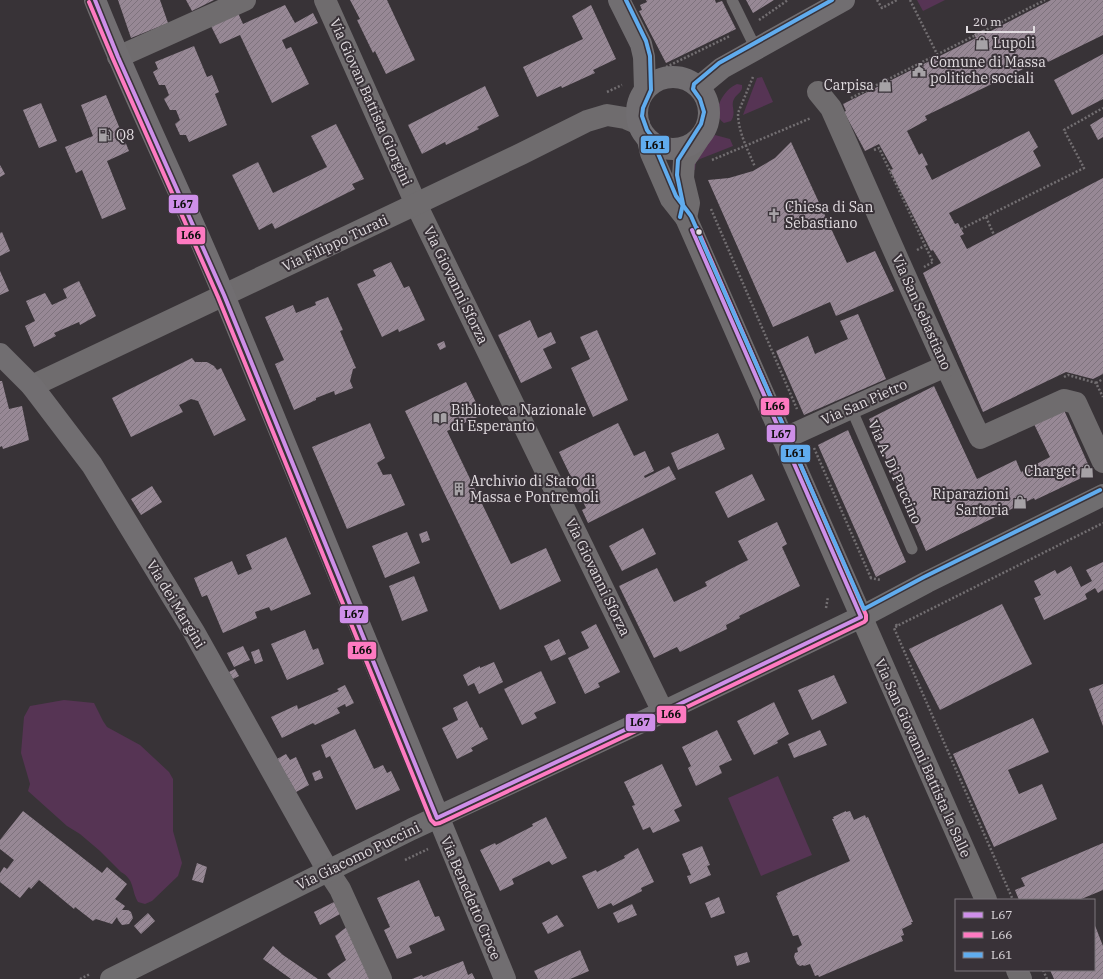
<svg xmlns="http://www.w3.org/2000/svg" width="1103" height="979" viewBox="0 0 1103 979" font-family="'IBM Plex Serif',serif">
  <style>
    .grass { fill: #563454 }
    .building { fill: url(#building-hatch) }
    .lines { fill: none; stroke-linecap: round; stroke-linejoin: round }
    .path { stroke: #736f72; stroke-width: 2.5; stroke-dasharray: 2 2; stroke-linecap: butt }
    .lane { stroke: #6f6c6e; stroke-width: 11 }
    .street { stroke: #6f6c6e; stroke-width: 22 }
    .secondary { stroke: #716e71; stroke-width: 22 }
    .primary { stroke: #6f6d6f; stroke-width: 22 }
    .bus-1-casing { stroke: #393238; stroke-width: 7 }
    .bus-2-casing { stroke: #393238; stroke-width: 7 }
    .bus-3-casing { stroke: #393238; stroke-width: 7 }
    .bus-1 { stroke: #ce8fe9; stroke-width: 4 }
    .bus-2 { stroke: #fe7ac1; stroke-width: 4 }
    .bus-3 { stroke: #60acee; stroke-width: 4 }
    .bus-dot { fill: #e2dde1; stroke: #393238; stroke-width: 1.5 }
    .labels { text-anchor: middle; stroke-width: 4; stroke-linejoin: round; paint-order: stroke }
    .poi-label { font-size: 14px; fill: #e2dde1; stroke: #393238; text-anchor: start }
    .street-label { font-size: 14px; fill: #e2dde1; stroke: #393238 }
    .line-badge { stroke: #393238; stroke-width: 1.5 }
    .pale-badge-label { font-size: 11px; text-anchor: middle; font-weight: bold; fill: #111 }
  </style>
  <defs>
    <pattern id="building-hatch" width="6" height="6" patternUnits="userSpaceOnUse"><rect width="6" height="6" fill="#978895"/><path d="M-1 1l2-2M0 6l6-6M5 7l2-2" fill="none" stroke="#7e737d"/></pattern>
  </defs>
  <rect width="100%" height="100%" fill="#383337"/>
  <g class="grass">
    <path d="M 917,0 L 945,0 L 923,11 Z"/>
    <path d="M 762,77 L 773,102 L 743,115 L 757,78 Z"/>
    <path d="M 737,84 L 742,85 C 743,93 737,93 734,99 C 730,106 737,112 731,121 L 724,123 C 709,113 724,89 737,84 Z"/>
    <path d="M 715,135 L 730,139 L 733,146 L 700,159 L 696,162 L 695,170 L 689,170 L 708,142 Z"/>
    <path d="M 64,700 L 94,703 L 103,721 L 107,727 L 140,745 L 169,772 L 173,779 L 173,831 L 182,863 L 178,876 L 152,901 L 145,904 L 138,902 C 131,890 135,880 121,872 L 100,851 L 80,834 L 67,826 L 28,791 L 30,784 L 21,753 L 24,717 L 30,706 Z"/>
    <path d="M 778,776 L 812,855 L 761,876 L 728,798 Z"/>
  </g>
  <g class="building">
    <path d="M 118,0 L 160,0 L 168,23 L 131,38 Z"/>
    <path d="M 186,0 L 214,0 L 192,11 Z"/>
    <path d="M 350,0 L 387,0 L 415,60 L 386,74 L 375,51 L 373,53 L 357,20 L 360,19 Z"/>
    <path d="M 646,0 L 715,0 L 716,3 L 722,1 L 736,29 L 666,63 L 639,11 L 642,10 L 640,5 L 647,2 Z"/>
    <path d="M 746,0 L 774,0 L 753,13 Z"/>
    <path d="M 1051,0 L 1103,0 L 1103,35 L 1048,62 L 1046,58 L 925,116 L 927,120 L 907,131 L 919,155 L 922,153 L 928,165 L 925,166 L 932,180 L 1029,131 L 1038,147 L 1033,151 L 1041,166 L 949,213 L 955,224 L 958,223 L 961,229 L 964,234 L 960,236 L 967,249 L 1103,178 L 1103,374 L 1093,379 L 1066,372 L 983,412 L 923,273 L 941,263 L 933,250 L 931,251 L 890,170 L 893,169 L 879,144 L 865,151 L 844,112 L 846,111 L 843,104 L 976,38 L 974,34 L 983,30 L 985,34 Z"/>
    <path d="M 285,5 L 295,23 L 313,13 L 318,23 L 282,40 L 286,49 L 291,47 L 309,84 L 272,103 L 240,35 L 220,44 L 211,26 L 238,13 L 243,24 Z"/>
    <path d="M 591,5 L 616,59 L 593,70 L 595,73 L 562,88 L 561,86 L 537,97 L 523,67 L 583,39 L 572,16 Z"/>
    <path d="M 194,46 L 207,77 L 212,75 L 219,92 L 215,94 L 227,125 L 189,142 L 186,135 L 180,135 L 175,124 L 180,120 L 176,110 L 170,110 L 164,99 L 169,95 L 165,85 L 159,85 L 153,72 L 158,69 L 155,62 Z"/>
    <path d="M 1103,54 L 1103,99 L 1072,115 L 1054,80 Z"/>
    <path d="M 485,86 L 499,116 L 477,127 L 479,129 L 446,145 L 445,142 L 422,154 L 408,125 Z"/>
    <path d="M 106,95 L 129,151 L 107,161 L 126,209 L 102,219 L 82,170 L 76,173 L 65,147 L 93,136 L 81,105 Z"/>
    <path d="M 41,103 L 57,141 L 39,148 L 23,110 Z"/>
    <path d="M 1103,117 L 1103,137 L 1098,140 L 1090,125 Z"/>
    <path d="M 336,124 L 364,179 L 352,184 L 355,189 L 275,229 L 272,223 L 259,230 L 232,175 L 258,162 L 273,193 L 327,167 L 311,136 Z"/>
    <path d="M 791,142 L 847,263 L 875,251 L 894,291 L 836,316 L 830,302 L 773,327 L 708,180 L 729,178 L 753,171 L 775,158 Z"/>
    <path d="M 0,165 L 5,174 L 0,177 Z"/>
    <path d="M 2,232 L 10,251 L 0,256 L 0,233 Z"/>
    <path d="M 391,262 L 404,288 L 409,286 L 425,320 L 399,332 L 398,329 L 382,337 L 357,284 L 376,276 L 373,270 Z"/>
    <path d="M 0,271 L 9,291 L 0,295 Z"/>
    <path d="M 79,281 L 96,316 L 80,325 L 79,322 L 54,333 L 56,336 L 34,347 L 25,326 L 35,321 L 26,301 L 45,293 L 52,305 L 67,298 L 63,289 Z"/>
    <path d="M 328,297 L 343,330 L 340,331 L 356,368 L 353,369 L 350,381 L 353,388 L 335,395 L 334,391 L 316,398 L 316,400 L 294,410 L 275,364 L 284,360 L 265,317 L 293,305 L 296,313 L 316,305 L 315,302 Z"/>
    <path d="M 858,314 L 886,379 L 804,415 L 776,351 L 808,336 L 815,354 L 848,339 L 840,321 Z"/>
    <path d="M 530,320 L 538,338 L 551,332 L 556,343 L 543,349 L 552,368 L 521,383 L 498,335 Z"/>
    <path d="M 597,330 L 628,400 L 593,417 L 571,368 L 590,359 L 580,337 Z"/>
    <path d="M 444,341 L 446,347 L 440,350 L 437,344 Z"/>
    <path d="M 192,358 L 195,362 L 207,362 L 214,366 L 217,370 L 221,368 L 246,420 L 214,436 L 198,401 L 191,399 L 179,405 L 183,412 L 131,437 L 112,398 Z"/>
    <path d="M 0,381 L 2,381 L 9,409 L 22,406 L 29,440 L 3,449 L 2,446 L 0,447 Z"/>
    <path d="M 466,382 L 482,415 L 447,431 L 511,564 L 546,548 L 561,581 L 500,610 L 405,411 Z"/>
    <path d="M 934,386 L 977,479 L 1016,460 L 1021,472 L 1050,457 L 1034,424 L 1064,410 L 1092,473 L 1035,500 L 1034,498 L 926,551 L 869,419 Z"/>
    <path d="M 370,423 L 385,458 L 377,463 L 383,475 L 391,474 L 405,505 L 347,529 L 312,447 Z"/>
    <path d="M 618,423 L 634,456 L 645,451 L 654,471 L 644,476 L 645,478 L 669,466 L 676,479 L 588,523 L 582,510 L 586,508 L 559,452 Z"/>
    <path d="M 848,430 L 906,562 L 876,577 L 818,445 Z"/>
    <path d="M 718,433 L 725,449 L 678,470 L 671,453 Z"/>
    <path d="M 752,474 L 765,500 L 728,518 L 715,492 Z"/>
    <path d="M 152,486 L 162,502 L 141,515 L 131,499 Z"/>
    <path d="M 777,522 L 787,544 L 782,547 L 800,586 L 739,616 L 740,618 L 726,625 L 727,629 L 680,652 L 677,647 L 654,658 L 619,586 L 657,568 L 674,602 L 707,586 L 705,582 L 748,560 L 738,541 Z"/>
    <path d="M 643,528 L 656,554 L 622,571 L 609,546 Z"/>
    <path d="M 427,531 L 430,540 L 422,543 L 419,534 Z"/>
    <path d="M 407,532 L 420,563 L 385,578 L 372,546 Z"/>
    <path d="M 286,537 L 311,594 L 271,611 L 269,607 L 255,612 L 257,618 L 223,633 L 207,595 L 202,597 L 194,578 L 232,561 L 238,575 L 252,569 L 246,555 Z"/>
    <path d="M 1103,562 L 1103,590 L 1098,593 L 1095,588 L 1085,594 L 1087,599 L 1044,620 L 1034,598 L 1041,595 L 1034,581 L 1055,570 L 1057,574 L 1071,566 L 1081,587 L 1092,581 L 1086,570 Z"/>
    <path d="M 414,576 L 428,611 L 402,621 L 389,586 Z"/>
    <path d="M 1002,604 L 1032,664 L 940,710 L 909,649 Z"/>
    <path d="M 596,624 L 620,672 L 598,683 L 600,687 L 585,694 L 568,658 L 589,648 L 581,632 Z"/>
    <path d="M 305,630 L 313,650 L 318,648 L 324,664 L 287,680 L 271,644 Z"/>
    <path d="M 559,639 L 566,654 L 551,661 L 544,646 Z"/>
    <path d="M 243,646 L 250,660 L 234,667 L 227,653 Z"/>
    <path d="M 259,649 L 263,661 L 255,664 L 251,652 Z"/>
    <path d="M 494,662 L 503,682 L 479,694 L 474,683 L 468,686 L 463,675 L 480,666 L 480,668 Z"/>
    <path d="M 235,669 L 239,676 L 233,679 L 229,672 Z"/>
    <path d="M 541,671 L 556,703 L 534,713 L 537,718 L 522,725 L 504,689 Z"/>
    <path d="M 834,675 L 847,703 L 812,720 L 798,690 Z"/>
    <path d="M 1103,684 L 1103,726 L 1089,689 Z"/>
    <path d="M 345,685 L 354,703 L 346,707 L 345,704 L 337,708 L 340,713 L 315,725 L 313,723 L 282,738 L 271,717 L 297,705 L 298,709 L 339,691 L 337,689 Z"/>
    <path d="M 467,701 L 480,728 L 482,727 L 488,739 L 471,748 L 473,751 L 457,759 L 442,728 L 458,720 L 453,708 Z"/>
    <path d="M 774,702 L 789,734 L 777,741 L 778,743 L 754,755 L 737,721 Z"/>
    <path d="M 1033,718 L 1049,752 L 1008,770 L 1019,794 L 1042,784 L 1057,819 L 994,847 L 953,754 Z"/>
    <path d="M 355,729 L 374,769 L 383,765 L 387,773 L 391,771 L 400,790 L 356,810 L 330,756 L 326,758 L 321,745 Z"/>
    <path d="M 717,730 L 732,760 L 719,766 L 722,773 L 696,786 L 688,768 L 691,766 L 682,747 Z"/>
    <path d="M 820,730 L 827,745 L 794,758 L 788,744 Z"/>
    <path d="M 286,754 L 290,760 L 296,757 L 309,785 L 296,792 L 277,759 Z"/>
    <path d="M 662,764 L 682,806 L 674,810 L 680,821 L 653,833 L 650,827 L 643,830 L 632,806 L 635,805 L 624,782 Z"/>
    <path d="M 320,770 L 323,778 L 315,781 L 312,773 Z"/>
    <path d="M 23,811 L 102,873 L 107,867 L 127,884 L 115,899 L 125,906 L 122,910 L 128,910 L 131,912 L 133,918 L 129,924 L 122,925 L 118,920 L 117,917 L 112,924 L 96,919 L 93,921 L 75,907 L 74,909 L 39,880 L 31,889 L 29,887 L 20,898 L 0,882 L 0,873 L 4,867 L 7,869 L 14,860 L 0,849 L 0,840 Z"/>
    <path d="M 846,811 L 846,812 L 850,811 L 854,820 L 865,815 L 866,818 L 868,817 L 913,922 L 911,922 L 912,924 L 902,929 L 904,935 L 901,936 L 903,941 L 819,977 L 818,975 L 815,976 L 810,964 L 804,966 L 803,965 L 800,966 L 797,964 L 794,957 L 795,953 L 798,952 L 797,948 L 802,945 L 798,935 L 793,936 L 776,896 L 778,895 L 777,893 L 850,861 L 832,819 L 834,819 L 833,817 Z"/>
    <path d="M 546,817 L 567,858 L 552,865 L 549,861 L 512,879 L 514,884 L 500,891 L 480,850 L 495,843 L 496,845 L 533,826 L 532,824 Z"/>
    <path d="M 1103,843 L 1103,890 L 1079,900 L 1019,900 L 1015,890 L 1025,886 L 1021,878 Z"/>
    <path d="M 702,846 L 710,865 L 707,866 L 711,875 L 690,884 L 687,876 L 691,875 L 682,854 Z"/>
    <path d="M 638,848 L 654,882 L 641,888 L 642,891 L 613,906 L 611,903 L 598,909 L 582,876 L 596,870 L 597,872 L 625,858 L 624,856 Z"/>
    <path d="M 197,863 L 207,867 L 203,883 L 192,880 Z"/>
    <path d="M 419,880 L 435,917 L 439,916 L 445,930 L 409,946 L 412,953 L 397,959 L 384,930 L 390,927 L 377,898 Z"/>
    <path d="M 719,897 L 725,913 L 711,918 L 705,903 Z"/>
    <path d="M 334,902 L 340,914 L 320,925 L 314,912 Z"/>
    <path d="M 632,904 L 637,915 L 618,923 L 613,913 Z"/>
    <path d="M 148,913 L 155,921 L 141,934 L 134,926 Z"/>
    <path d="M 557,915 L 564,926 L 548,934 L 542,923 Z"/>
    <path d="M 1094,923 L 1103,946 L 1103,979 L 1054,979 L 1050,970 L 1094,970 Z"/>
    <path d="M 348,926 L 370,979 L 331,979 L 327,974 L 346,960 L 335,936 Z"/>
    <path d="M 273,946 L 283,955 L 318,979 L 291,979 L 263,959 Z"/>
    <path d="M 580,950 L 589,971 L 570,979 L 538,979 L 534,971 Z"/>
    <path d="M 747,952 L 750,962 L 737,966 L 734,956 Z"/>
    <path d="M 463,961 L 468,975 L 472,973 L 475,979 L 412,979 L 422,975 L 423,977 Z"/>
  </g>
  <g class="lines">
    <g class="path">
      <path d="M 877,0 L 882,8 L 897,0"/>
      <path d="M 910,0 L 937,54"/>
      <path d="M 759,20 L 788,0"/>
      <path d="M 666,67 L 730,36"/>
      <path d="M 753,77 L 738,113 C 738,132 748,150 755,167"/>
      <path d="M 607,92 L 622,85"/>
      <path d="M 851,98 L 1045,0"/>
      <path d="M 874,150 L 879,148 L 933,262 L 924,267"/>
      <path d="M 712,160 L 811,118"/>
      <path d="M 711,209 L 797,409"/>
      <path d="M 986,217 L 994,235"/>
      <path d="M 961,229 L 1084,168 L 1064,130 L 1103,108"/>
      <path d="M 917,250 L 928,244"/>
      <path d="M 1064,377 L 1068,375 L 1096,383 L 1103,397"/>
      <path d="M 1096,383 L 1103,379"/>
      <path d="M 814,448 L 871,578"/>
      <path d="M 870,578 L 881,580"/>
      <path d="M 826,608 L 828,597"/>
      <path d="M 896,624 L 897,626 L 1103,523"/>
      <path d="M 897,626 L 894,628 L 1013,900"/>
      <path d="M 405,860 L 428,849"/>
      <path d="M 1043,970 L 1047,979"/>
      <path d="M 80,979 L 90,974"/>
    </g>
    <g class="lane">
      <path d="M 732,0 L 756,49"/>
      <path d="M 851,408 L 912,549"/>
    </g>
    <g class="street">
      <path d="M 325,0 L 416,204 L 663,712"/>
      <path d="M 118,57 L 245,0"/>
      <path d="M 818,92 L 831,108 C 880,218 927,329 980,438 L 1064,400 L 1076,403 L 1103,462"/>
      <path d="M 648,140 L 651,153 L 671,199 L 686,218 L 986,900"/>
      <path d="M 686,218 L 689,203 L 683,178 L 684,161 L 698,140"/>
      <path d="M 32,386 L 416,204 L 521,154 L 587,121 L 607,115 L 625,118 L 639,124"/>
      <path d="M 783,439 L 851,408 L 946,366"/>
      <path d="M 328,871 L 340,889 L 381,979"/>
      <path d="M 1017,970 L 1021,979"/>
    </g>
    <g class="secondary">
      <path d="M 95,0 C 135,101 184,198 225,298 C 319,525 410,753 505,979"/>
      <path d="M 619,0 L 641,44 L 644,57 L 645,89"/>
      <circle cx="673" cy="113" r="36"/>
      <path d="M 699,87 L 722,68 L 844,0"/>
      <path d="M 0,354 L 32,386 L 92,465 L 194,632 L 328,871"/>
    </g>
    <path class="primary" d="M 111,979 L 412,829 L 663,712 L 861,617 L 927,582 L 1103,495"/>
    <g class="bus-1-casing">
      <path id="bus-1" d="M 95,0 L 118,57 L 224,295 L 437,818 L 663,712 L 861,617 L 692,230"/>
    </g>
    <g class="bus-2-casing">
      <path id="bus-2" d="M 89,2 L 113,59 L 218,297 L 431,820 L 435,824 L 440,823 L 666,717 L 864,622 L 866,620 L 866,615 L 697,228"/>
    </g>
    <g class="bus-3-casing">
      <g id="bus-3">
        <path d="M 626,0 L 646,41 L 650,56 L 651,90 L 643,108 L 642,116 L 647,130 L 653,138 L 657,151 L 676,196 L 691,216 L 864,609 L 924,577 L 1100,490"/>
        <path d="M 680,217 L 683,204 L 677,175 L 678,160 L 701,124 L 704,112 L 700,99 L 693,89 L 694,84 L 719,63 L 832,0"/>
      </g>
    </g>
    <use href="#bus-1" class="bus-1"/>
    <use href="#bus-2" class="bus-2"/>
    <use href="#bus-3" class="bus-3"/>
  </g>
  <defs>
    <g id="shop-bare" transform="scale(1.08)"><path d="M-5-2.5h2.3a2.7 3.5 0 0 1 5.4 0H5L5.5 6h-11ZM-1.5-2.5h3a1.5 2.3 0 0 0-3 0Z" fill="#a6a2a6" stroke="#393238" stroke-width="2.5" paint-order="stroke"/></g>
    <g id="civic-bare" transform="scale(1.08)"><path d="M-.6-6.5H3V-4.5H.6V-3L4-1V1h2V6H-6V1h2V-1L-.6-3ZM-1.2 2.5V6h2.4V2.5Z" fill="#a6a2a6" stroke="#393238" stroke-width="2.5" paint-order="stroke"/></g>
    <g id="fuel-bare" transform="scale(1.08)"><path d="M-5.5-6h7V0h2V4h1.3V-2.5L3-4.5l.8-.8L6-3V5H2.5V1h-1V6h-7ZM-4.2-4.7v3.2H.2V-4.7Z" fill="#a6a2a6" stroke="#393238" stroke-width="2.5" paint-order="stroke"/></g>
    <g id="church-bare" transform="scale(1.08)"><path d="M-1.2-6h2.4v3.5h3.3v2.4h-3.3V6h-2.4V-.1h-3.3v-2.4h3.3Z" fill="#a6a2a6" stroke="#393238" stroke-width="2.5" paint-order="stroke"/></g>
    <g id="library-bare" transform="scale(1.08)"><path d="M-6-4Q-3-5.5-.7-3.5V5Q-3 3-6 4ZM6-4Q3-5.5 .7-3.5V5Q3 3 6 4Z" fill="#a6a2a6" stroke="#393238" stroke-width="2.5" paint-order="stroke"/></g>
    <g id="building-bare" transform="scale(1.08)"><path d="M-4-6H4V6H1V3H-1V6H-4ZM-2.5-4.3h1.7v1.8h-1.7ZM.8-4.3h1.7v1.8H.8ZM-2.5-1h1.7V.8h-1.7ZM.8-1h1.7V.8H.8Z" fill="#a6a2a6" stroke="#393238" stroke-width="2.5" paint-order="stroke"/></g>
  </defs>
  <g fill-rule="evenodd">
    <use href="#shop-bare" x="982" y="43"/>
    <use href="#civic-bare" x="919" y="70"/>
    <use href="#shop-bare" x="885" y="85"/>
    <use href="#fuel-bare" x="105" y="135"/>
    <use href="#church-bare" x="774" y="215"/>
    <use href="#library-bare" x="440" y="418"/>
    <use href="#shop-bare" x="1087" y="471"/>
    <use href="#building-bare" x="459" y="489"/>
    <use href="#shop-bare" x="1020" y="502"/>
  </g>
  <circle class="bus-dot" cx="699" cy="232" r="3.5"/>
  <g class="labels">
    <g class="poi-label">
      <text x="993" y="48">Lupoli</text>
      <text x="930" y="67">Comune di Massa<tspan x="930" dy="16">politiche sociali</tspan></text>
      <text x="874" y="90" text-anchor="end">Carpisa</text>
      <text x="116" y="140">Q8</text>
      <text x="785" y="212">Chiesa di San<tspan x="785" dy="16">Sebastiano</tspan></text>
      <text x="451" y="415">Biblioteca Nazionale<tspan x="451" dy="16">di Esperanto</tspan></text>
      <text x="1076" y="476" text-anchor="end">Charget</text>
      <text x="470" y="486">Archivio di Stato di<tspan x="470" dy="16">Massa e Pontremoli</tspan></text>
      <text x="1009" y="499" text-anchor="end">Riparazioni<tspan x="1009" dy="16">Sartoria</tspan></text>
    </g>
    <g class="street-label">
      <text transform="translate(371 102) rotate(66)" y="5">Via Giovan Battista Giorgini</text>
      <text transform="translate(335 243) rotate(-25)" y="5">Via Filippo Turati</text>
      <text transform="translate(456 285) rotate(64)" y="5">Via Giovanni Sforza</text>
      <text transform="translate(922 312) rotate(66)" y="5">Via San Sebastiano</text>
      <text transform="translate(864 402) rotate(-24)" y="5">Via San Pietro</text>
      <text transform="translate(895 472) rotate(66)" y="5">Via A. Di Puccino</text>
      <text transform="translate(598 577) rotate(64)" y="5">Via Giovanni Sforza</text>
      <text transform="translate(176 604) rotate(59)" y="5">Via dei Margini</text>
      <text transform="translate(923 758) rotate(66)" y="5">Via San Giovanni Battista la Salle</text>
      <text transform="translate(358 856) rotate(-26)" y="5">Via Giacomo Puccini</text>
      <text transform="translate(471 898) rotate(67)" y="5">Via Benedetto Croce</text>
    </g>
  </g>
  <g class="line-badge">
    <rect x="640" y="135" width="30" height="19" rx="4" fill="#60acee"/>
    <rect x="168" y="194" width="31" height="20" rx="4" fill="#ce8fe9"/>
    <rect x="176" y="226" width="30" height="19" rx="4" fill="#fe7ac1"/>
    <rect x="760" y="397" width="30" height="19" rx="4" fill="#fe7ac1"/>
    <rect x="766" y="424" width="30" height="19" rx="4" fill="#ce8fe9"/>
    <rect x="780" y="444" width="31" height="19" rx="4" fill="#60acee"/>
    <rect x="339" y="605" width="30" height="19" rx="4" fill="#ce8fe9"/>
    <rect x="347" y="641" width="30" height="19" rx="4" fill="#fe7ac1"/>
    <rect x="656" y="705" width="31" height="19" rx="4" fill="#fe7ac1"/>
    <rect x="625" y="713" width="31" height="19" rx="4" fill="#ce8fe9"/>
  </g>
  <g class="pale-badge-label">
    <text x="655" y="149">L61</text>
    <text x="183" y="208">L67</text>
    <text x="191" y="239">L66</text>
    <text x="775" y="410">L66</text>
    <text x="781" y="438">L67</text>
    <text x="795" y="457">L61</text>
    <text x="354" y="618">L67</text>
    <text x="362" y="654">L66</text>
    <text x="671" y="718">L66</text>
    <text x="640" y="726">L67</text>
  </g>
  <rect x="955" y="899" width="140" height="72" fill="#393238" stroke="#7d767c"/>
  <rect x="963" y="912" width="20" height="6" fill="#ce8fe9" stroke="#7d767c"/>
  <text x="991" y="919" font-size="12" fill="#e2dde1">L67</text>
  <rect x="963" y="932" width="20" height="6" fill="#fe7ac1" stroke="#7d767c"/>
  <text x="991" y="939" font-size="12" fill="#e2dde1">L66</text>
  <rect x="963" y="952" width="20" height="6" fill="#60acee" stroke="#7d767c"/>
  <text x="991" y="959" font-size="12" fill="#e2dde1">L61</text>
  <path d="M967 26v6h67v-6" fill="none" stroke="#e2dde1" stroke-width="2"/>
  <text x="973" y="26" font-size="12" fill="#e2dde1" stroke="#393238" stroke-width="3" paint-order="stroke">20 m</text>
</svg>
